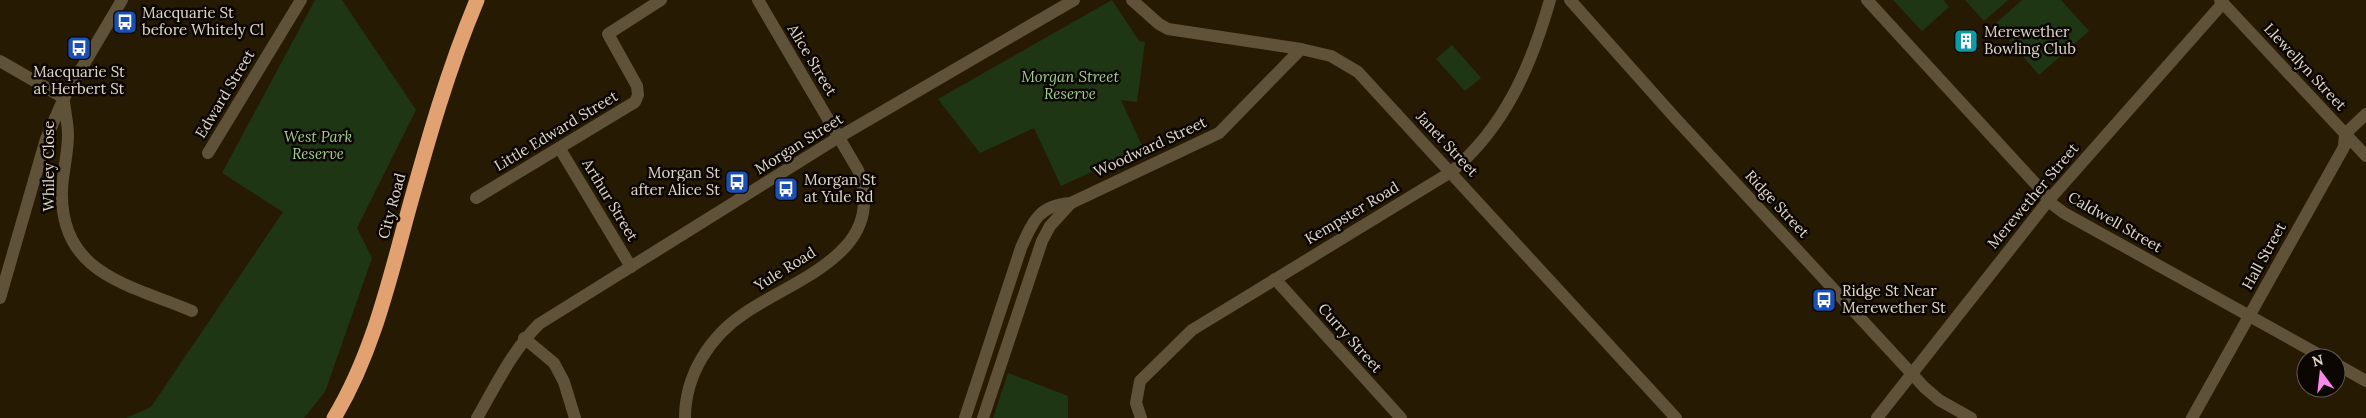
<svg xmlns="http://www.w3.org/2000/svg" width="2366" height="418" viewBox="0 0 2366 418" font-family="Lora,serif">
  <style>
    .green { fill: #1f3615 }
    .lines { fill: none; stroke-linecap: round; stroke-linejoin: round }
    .minor { stroke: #605239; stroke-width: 12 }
    .highway { stroke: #e2a171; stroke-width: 15 }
    .labels { text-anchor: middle; stroke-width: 5; stroke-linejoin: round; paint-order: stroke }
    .poi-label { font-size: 15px; fill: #e0d7c9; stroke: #0b0601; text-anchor: start }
    .street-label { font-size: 15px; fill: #e0d7c9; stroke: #0b0601 }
    .park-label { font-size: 15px; font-style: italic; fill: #9fcf8b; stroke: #0b0601 }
  </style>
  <rect width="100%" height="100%" fill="#271a03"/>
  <g class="green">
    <path d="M 315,0 L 342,0 L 416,110 L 357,228 L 372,258 L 325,392 L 304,418 L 126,418 L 151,407 L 283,212 L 222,173 Z"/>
    <path d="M 1112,0 L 1139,41 L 1145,42 L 1137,102 L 1121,100 L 1143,148 L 1061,186 L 1034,128 L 980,153 L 938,99 Z"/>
    <path d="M 1893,0 L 1943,0 L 1949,7 L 1922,31 Z"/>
    <path d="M 1965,0 L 2008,0 L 1984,21 Z"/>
    <path d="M 2022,0 L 2061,0 L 2089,31 L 2039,75 L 1995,24 Z"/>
    <path d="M 1452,45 L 1481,78 L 1465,91 L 1436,59 Z"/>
    <path d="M 1008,373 L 1068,396 L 1068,418 L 993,418 Z"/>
  </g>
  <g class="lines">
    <g class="minor">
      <path d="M 1132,0 L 1159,24 L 1168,29 L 1301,49 L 1331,56 L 1358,72 L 1676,418"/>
      <path d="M 1570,0 L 1677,120 L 1924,387 L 1939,400 L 1971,418"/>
      <path d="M 1867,0 L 2044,193 L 2048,201 L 2064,213 L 2325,358"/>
      <path d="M 2220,0 L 2366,156"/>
      <path d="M 0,61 L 64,98"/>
      <path d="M 64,101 C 65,112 68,124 68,135 C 68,153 63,171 62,189 C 59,274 128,284 192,311"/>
      <path d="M 560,149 L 631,267"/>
      <path d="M 208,153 L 301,0"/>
      <path d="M 476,198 L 635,102 L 638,95 L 637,86 L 608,34 L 661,0"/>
      <path d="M 1275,279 L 1401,418"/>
      <path d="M 0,298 L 46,139 L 64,98 L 122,0"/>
      <path d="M 524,338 L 554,363 L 564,382 L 575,418"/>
      <path d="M 2336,364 L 2366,381"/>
      <path d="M 477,418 C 496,385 512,351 539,324 L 839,137 L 1074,0"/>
      <path d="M 685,418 C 685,375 710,336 745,313 C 796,278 889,252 858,170 L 758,0"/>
      <path d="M 965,418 L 1021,248 C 1033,221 1039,205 1071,203 L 1219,133 L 1301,49"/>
      <path d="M 983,418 L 1042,241 L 1050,226 L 1071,203"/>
      <path d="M 1141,418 L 1136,403 L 1140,381 L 1192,330 L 1451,172 C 1505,127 1531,66 1550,0"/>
      <path d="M 1877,418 L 2048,201 L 2223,3"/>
      <path d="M 2192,418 L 2344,147 L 2345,134 L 2366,114"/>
    </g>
    <path class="highway" d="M 334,418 C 372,355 389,282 408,212 C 428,140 448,69 477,0"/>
  </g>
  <defs>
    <g id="bus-square" transform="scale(1.25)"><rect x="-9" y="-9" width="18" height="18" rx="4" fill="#1a4fb4" stroke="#0b0601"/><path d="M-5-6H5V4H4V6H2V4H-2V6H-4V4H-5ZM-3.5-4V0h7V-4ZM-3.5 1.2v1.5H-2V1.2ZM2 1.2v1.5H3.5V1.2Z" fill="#fff"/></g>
    <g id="building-square" transform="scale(1.25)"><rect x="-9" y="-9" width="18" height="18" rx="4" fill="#0f9aa8" stroke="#0b0601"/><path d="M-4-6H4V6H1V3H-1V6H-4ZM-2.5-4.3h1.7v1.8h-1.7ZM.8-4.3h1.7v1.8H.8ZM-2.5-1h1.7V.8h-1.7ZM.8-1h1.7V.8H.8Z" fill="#fff"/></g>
  </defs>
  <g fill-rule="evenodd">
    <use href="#bus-square" x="125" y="22"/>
    <use href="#building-square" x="1966" y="41"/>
    <use href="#bus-square" x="79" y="48"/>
    <use href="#bus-square" x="737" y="182"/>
    <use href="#bus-square" x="786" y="189"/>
    <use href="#bus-square" x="1824" y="300"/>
  </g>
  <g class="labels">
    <g class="poi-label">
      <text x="142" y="18">Macquarie St<tspan x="142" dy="17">before Whitely Cl</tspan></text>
      <text x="1984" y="37">Merewether<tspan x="1984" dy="17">Bowling Club</tspan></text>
      <text x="79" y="77" text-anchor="middle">Macquarie St<tspan x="79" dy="17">at Herbert St</tspan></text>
      <text x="720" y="178" text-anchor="end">Morgan St<tspan x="720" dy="17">after Alice St</tspan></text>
      <text x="804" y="185">Morgan St<tspan x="804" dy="17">at Yule Rd</tspan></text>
      <text x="1842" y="296">Ridge St Near<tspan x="1842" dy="17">Merewether St</tspan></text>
    </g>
    <g class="street-label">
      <text transform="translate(812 60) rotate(59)" y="5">Alice Street</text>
      <text transform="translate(2305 67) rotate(47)" y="5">Llewellyn Street</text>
      <text transform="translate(225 94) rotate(-59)" y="5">Edward Street</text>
      <text transform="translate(556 131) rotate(-31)" y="5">Little Edward Street</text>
      <text transform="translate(799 144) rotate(-32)" y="5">Morgan Street</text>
      <text transform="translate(1447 144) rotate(47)" y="5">Janet Street</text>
      <text transform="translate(1150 147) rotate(-25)" y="5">Woodward Street</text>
      <text transform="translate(49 166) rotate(-90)" y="5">Whiley Close</text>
      <text transform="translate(2033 196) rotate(-50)" y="5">Merewether Street</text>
      <text transform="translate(610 200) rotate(59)" y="5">Arthur Street</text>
      <text transform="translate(1777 204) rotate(47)" y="5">Ridge Street</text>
      <text transform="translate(392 206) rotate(-75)" y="5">City Road</text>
      <text transform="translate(1352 213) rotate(-31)" y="5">Kempster Road</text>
      <text transform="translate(2115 222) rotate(30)" y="5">Caldwell Street</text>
      <text transform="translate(2264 256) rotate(-61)" y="5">Hall Street</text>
      <text transform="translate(785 269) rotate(-32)" y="5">Yule Road</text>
      <text transform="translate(1350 338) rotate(48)" y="5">Curry Street</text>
    </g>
    <g class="park-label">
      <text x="1070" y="82">Morgan Street<tspan x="1070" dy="17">Reserve</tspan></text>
      <text x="318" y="142">West Park<tspan x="318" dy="17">Reserve</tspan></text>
    </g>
  </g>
  <g transform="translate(2321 373) rotate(345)"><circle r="24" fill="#0b0601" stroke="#605a51"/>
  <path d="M0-4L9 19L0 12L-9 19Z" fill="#f988e9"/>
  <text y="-8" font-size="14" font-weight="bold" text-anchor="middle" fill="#e0d7c9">N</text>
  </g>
</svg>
